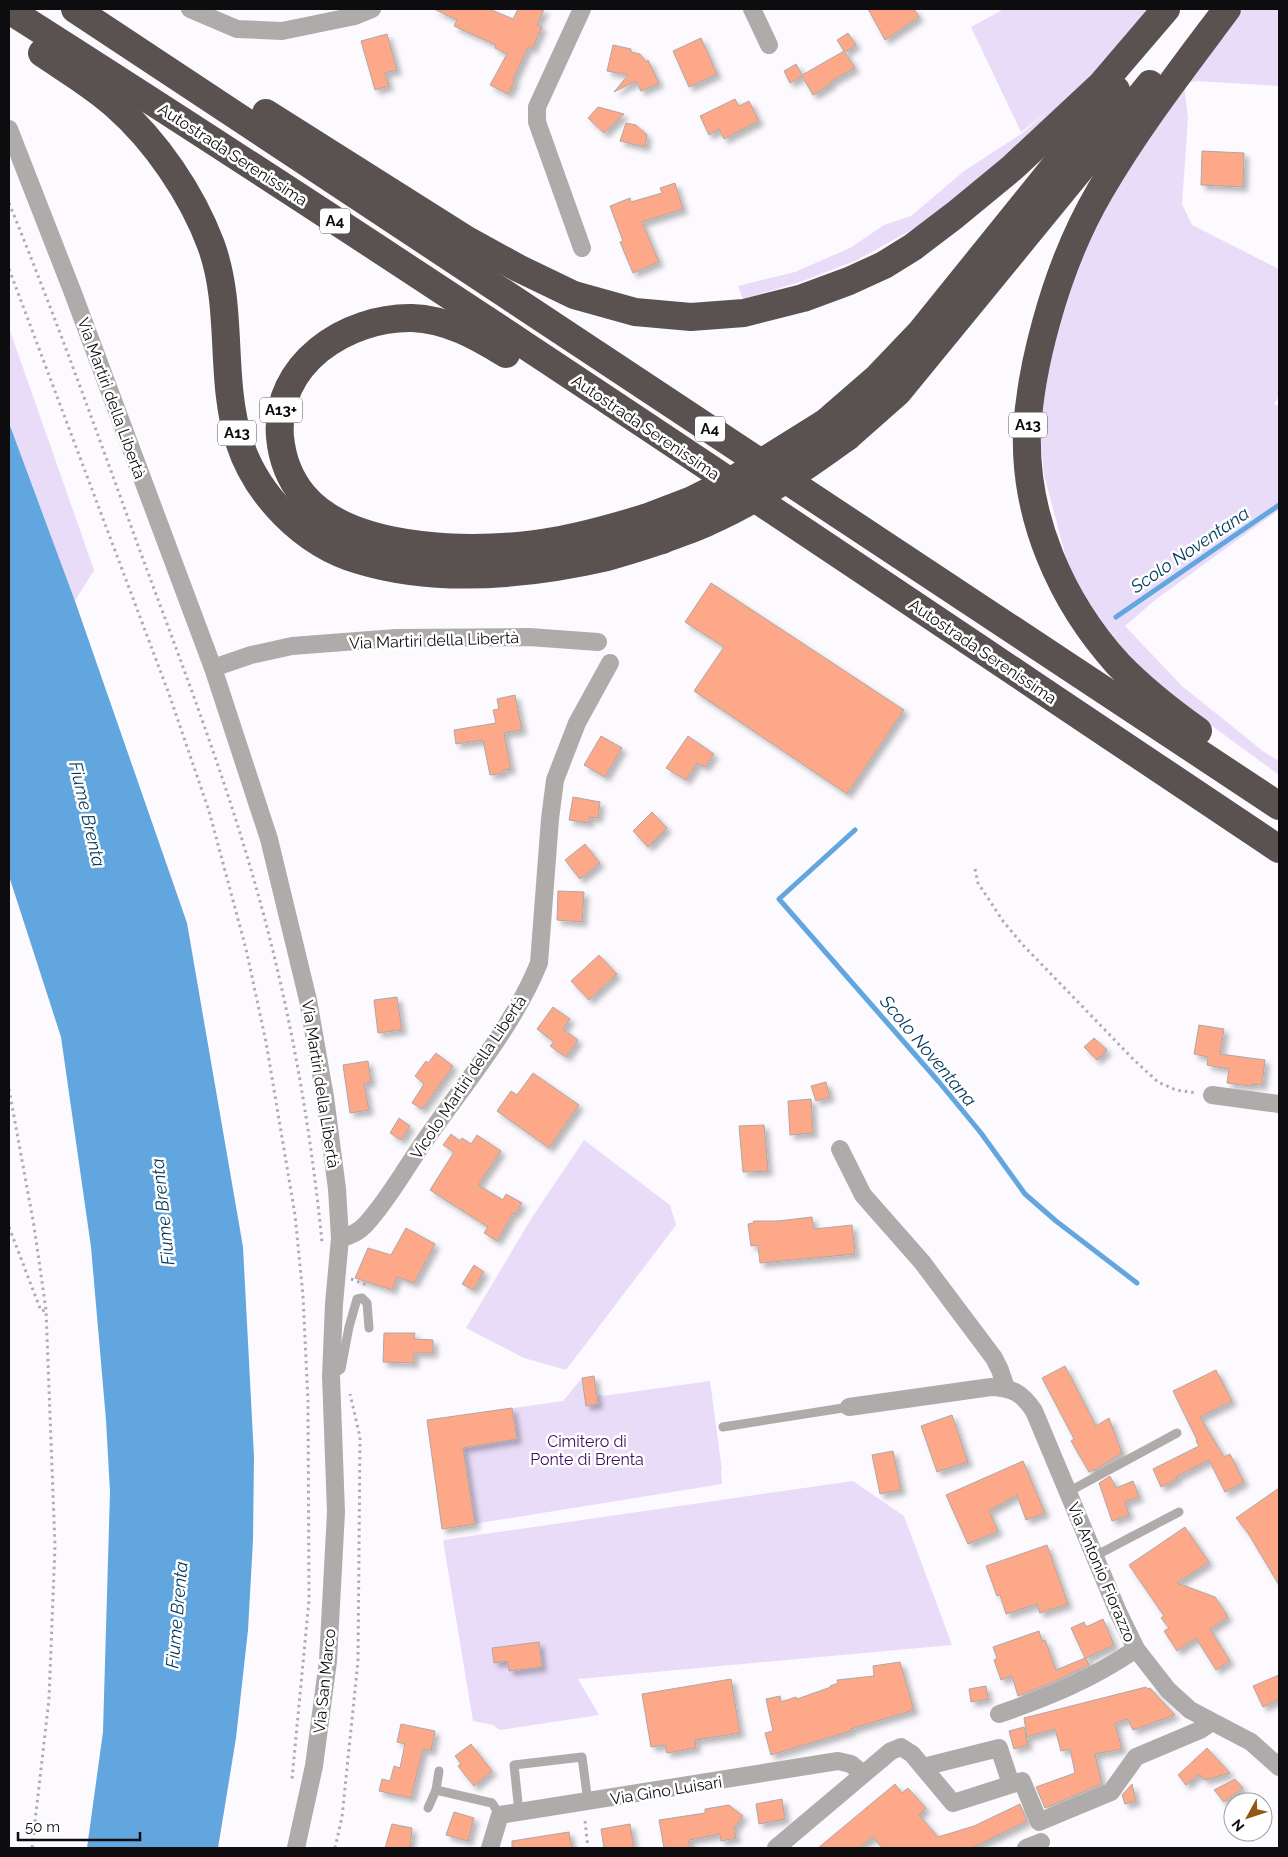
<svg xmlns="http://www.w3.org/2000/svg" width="1288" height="1857" viewBox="0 0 1288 1857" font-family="Raleway,sans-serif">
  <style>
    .green { fill: #e9dcf8 }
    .water { fill: #61a6de }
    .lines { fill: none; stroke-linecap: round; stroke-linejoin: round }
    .stream { stroke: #61a6de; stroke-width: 5 }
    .building { fill: #fca889; stroke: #b0a7a4; filter: url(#shadow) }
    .path { stroke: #adacaf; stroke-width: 3; stroke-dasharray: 2.5 4; stroke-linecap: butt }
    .lane { stroke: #afabaa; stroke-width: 9 }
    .street { stroke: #afabaa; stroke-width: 18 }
    .highway { stroke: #5a5251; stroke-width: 28 }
    .highway-bridge { stroke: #5a5251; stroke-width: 28 }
    .labels { text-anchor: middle; stroke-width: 5; stroke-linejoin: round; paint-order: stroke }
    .shield { fill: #fff; stroke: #565556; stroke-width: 1 }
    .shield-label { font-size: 15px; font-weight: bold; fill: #0d0c0e }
    .street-label { font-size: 16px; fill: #0d0c0e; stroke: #fff }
    .park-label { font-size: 16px; fill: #400d63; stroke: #fff }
    .water-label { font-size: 18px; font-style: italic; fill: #013a5e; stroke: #fff }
  </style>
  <defs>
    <filter id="shadow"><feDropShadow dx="4.5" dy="4.5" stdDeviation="2.5" flood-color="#0004"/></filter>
  </defs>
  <rect width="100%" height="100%" fill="#fcfafe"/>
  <g class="green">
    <path d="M 1004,9 L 1152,9 L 1119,49 L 1049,120 L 926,222 L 855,261 L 800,282 L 743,299 L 738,286 L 795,272 L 850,248 L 884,225 L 911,216 L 964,171 L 1021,134 L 1053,107 L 1021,132 L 971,27 Z"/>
    <path d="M 1237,9 L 1279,9 L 1279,86 L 1197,81 L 1184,84 L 1188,118 L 1182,204 L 1192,225 L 1279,269 L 1279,396 L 1274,404 L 1279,406 L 1279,510 L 1155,600 L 1125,626 L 1182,686 L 1264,752 L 1279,761 L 1279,775 L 1174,698 L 1119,648 L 1111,638 L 1121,629 L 1111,637 L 1076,585 L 1068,565 L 1044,475 L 1040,435 L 1044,393 L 1050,360 L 1068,291 L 1082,252 L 1148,128 Z"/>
    <path d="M 9,328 L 94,570 L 75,601 L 9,423 Z"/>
    <path d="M 584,1140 L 670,1205 L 676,1225 L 566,1370 L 524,1358 L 466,1328 L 531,1219 Z"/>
    <path d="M 594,1376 L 597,1395 L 603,1395 L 603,1396 L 710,1381 L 722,1470 L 721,1471 L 722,1484 L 442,1529 L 427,1420 L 563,1401 L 582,1378 Z"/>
    <path d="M 853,1481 L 904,1516 L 952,1645 L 578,1679 L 599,1715 L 500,1730 L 493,1725 L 473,1721 L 443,1540 Z"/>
  </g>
  <path class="water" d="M 9,423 L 75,601 L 187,923 L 243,1247 L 254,1457 L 253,1540 L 248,1630 L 236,1738 L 218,1848 L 87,1848 L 103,1732 L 110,1492 L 106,1420 L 91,1247 L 61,1037 L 9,876 Z"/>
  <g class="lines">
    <g class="stream">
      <path d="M 1116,617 L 1279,505"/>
      <path d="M 855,830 L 779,899 L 939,1082 L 981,1133 L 1025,1194 L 1056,1221 L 1137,1283"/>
    </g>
  </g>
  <g class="building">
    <path d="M 434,9 L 489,9 L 513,19 L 518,9 L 544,9 L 537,25 L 542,27 L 532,49 L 528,47 L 513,80 L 515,81 L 508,94 L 490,85 L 507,54 L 495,48 L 496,45 L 454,26 L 457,20 Z"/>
    <path d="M 868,9 L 914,9 L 919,17 L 885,40 Z"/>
    <path d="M 848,33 L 856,45 L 845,52 L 855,68 L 830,82 L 831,84 L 813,95 L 802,76 L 790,83 L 784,71 L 796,64 L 802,75 L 844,51 L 837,40 Z"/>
    <path d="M 387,34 L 397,70 L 385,73 L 389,86 L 375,90 L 361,41 Z"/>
    <path d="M 701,38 L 717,74 L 689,87 L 673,51 Z"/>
    <path d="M 613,45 L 631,49 L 631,52 L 640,54 L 646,62 L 648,60 L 659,83 L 641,91 L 636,81 L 614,92 L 628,75 L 607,71 Z"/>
    <path d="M 735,99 L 739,106 L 749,101 L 759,121 L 724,139 L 719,129 L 709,135 L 700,116 Z"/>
    <path d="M 598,107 L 624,114 L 604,133 L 588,118 Z"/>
    <path d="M 626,123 L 636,125 L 647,135 L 645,147 L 620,141 Z"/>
    <path d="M 1202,151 L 1244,153 L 1243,187 L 1201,185 Z"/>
    <path d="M 675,183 L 683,209 L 642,222 L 659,262 L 633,273 L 620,242 L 623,241 L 610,206 L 630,198 L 631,202 L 662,193 L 660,188 Z"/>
    <path d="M 711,583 L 904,710 L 847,794 L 694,691 L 724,647 L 685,622 Z"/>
    <path d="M 515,695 L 522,730 L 504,733 L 511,769 L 503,770 L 503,773 L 490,775 L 483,740 L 456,744 L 454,730 L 496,723 L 493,710 L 499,709 L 497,699 Z"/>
    <path d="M 601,736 L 622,748 L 605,777 L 584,765 Z"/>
    <path d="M 688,736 L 714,754 L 705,767 L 697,763 L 686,780 L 666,768 Z"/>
    <path d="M 573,797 L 600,802 L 598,818 L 589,817 L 589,823 L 569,820 Z"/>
    <path d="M 652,812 L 667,828 L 648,847 L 633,831 Z"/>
    <path d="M 585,844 L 600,863 L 580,879 L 565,860 Z"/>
    <path d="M 558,891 L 584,892 L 582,922 L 557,920 Z"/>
    <path d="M 599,955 L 617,974 L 589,1000 L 571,981 Z"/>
    <path d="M 397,997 L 402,1030 L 378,1033 L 374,1000 Z"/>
    <path d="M 553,1007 L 570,1019 L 563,1029 L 578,1040 L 566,1057 L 550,1046 L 554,1042 L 537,1029 Z"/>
    <path d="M 1199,1025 L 1224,1029 L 1220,1054 L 1265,1060 L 1262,1085 L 1252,1084 L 1251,1086 L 1227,1083 L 1229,1069 L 1207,1065 L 1208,1057 L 1194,1054 Z"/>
    <path d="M 1094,1038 L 1107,1050 L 1097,1060 L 1084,1047 Z"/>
    <path d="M 436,1053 L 453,1066 L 422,1109 L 412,1103 L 424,1084 L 415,1076 L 426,1061 L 428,1063 Z"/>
    <path d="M 368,1061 L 371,1082 L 364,1083 L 369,1110 L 350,1113 L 343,1065 Z"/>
    <path d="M 533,1073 L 579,1105 L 549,1148 L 497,1111 L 511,1091 L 517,1095 Z"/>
    <path d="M 826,1082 L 830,1097 L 816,1101 L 811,1086 Z"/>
    <path d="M 811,1099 L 813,1133 L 790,1135 L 788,1101 Z"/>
    <path d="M 399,1118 L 410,1126 L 401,1140 L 390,1133 Z"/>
    <path d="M 764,1125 L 768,1171 L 743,1172 L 739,1126 Z"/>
    <path d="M 451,1134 L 460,1141 L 462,1138 L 471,1144 L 477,1135 L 501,1151 L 478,1185 L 503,1200 L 506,1194 L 522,1203 L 515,1214 L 513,1213 L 497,1241 L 484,1233 L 488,1227 L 430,1190 L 454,1152 L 443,1145 Z"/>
    <path d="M 812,1217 L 814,1229 L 852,1225 L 855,1254 L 760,1263 L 758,1245 L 751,1246 L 748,1224 L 754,1223 L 753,1221 L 778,1221 Z"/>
    <path d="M 406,1228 L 435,1244 L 414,1283 L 397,1277 L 392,1290 L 355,1278 L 368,1248 L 391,1255 Z"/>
    <path d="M 474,1265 L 484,1272 L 473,1290 L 462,1284 Z"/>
    <path d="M 384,1333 L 415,1333 L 414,1339 L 433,1340 L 433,1353 L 414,1353 L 414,1363 L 383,1362 Z"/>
    <path d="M 1065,1366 L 1096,1426 L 1109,1418 L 1122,1453 L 1094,1471 L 1094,1469 L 1089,1472 L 1071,1441 L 1074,1439 L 1042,1378 Z"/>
    <path d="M 1216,1370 L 1232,1401 L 1200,1417 L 1224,1457 L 1230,1454 L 1244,1482 L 1225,1492 L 1209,1460 L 1176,1477 L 1177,1479 L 1161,1487 L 1153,1469 L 1199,1446 L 1196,1441 L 1197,1440 L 1173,1391 Z"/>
    <path d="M 594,1376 L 598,1404 L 586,1406 L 582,1378 Z"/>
    <path d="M 512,1408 L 517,1439 L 463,1448 L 475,1524 L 442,1529 L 427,1420 Z"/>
    <path d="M 952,1415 L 968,1462 L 937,1472 L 921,1426 Z"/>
    <path d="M 893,1451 L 901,1490 L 880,1494 L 872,1455 Z"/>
    <path d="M 1023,1461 L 1045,1513 L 1026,1520 L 1017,1495 L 989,1511 L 998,1531 L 968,1544 L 946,1495 Z"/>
    <path d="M 1110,1476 L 1116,1488 L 1133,1481 L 1139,1497 L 1125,1502 L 1129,1515 L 1112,1521 L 1099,1483 Z"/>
    <path d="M 1279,1488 L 1279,1585 L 1248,1533 L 1236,1518 Z"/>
    <path d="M 1185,1527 L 1209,1562 L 1177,1583 L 1215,1597 L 1228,1617 L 1210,1629 L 1230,1661 L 1216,1670 L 1196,1638 L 1177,1651 L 1164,1631 L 1169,1628 L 1161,1618 L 1164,1616 L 1129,1565 Z"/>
    <path d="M 1047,1545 L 1068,1604 L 1040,1613 L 1037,1604 L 1006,1614 L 1000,1595 L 997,1596 L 986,1566 Z"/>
    <path d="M 1103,1619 L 1114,1645 L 1086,1658 L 1089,1665 L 1049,1684 L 1018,1696 L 1012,1676 L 1001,1680 L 994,1660 L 997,1658 L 993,1647 L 1039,1631 L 1042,1641 L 1045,1640 L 1056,1670 L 1085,1658 L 1071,1628 L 1084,1622 L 1086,1627 Z"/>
    <path d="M 539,1642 L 542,1667 L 509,1671 L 508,1661 L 494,1663 L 492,1648 Z"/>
    <path d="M 900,1662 L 914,1710 L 851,1729 L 851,1731 L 771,1755 L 765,1733 L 773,1731 L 766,1699 L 780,1696 L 781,1702 L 796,1697 L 797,1699 L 831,1687 L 830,1686 L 838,1683 L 837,1680 L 874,1676 L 873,1666 Z"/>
    <path d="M 1279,1675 L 1279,1699 L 1263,1707 L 1253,1686 Z"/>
    <path d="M 731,1679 L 740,1733 L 695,1740 L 696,1748 L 667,1753 L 665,1745 L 651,1747 L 642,1694 Z"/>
    <path d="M 986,1686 L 988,1699 L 971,1702 L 969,1689 Z"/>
    <path d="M 1146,1687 L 1147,1689 L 1150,1688 L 1175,1715 L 1133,1730 L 1128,1719 L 1115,1723 L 1122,1749 L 1095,1754 L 1102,1784 L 1045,1808 L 1036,1787 L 1075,1773 L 1070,1749 L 1061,1751 L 1055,1729 L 1027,1737 L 1024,1718 Z"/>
    <path d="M 401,1724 L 435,1731 L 431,1751 L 423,1749 L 411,1798 L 379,1791 L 382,1779 L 390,1781 L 394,1766 L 400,1768 L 405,1744 L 397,1742 Z"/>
    <path d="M 1024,1727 L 1028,1745 L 1014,1749 L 1009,1731 Z"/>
    <path d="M 471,1744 L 492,1771 L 474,1786 L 458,1766 L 461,1764 L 455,1756 Z"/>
    <path d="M 1207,1748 L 1230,1773 L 1205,1780 L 1199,1774 L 1186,1785 L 1178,1775 Z"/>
    <path d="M 1235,1779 L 1243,1788 L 1224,1802 L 1214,1790 Z"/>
    <path d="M 895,1784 L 902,1793 L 908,1788 L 926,1808 L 919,1815 L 938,1837 L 974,1826 L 1020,1804 L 1027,1821 L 972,1848 L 882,1848 L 873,1837 L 858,1848 L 818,1848 Z"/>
    <path d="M 1132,1784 L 1136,1801 L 1125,1804 L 1122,1795 Z"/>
    <path d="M 782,1799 L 785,1819 L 759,1824 L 756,1804 Z"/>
    <path d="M 729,1805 L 743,1816 L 734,1828 L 736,1838 L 721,1841 L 720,1834 L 689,1840 L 690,1848 L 664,1848 L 659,1820 L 705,1813 L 705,1809 Z"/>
    <path d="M 454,1812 L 474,1818 L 468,1841 L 446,1835 Z"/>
    <path d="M 392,1824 L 412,1828 L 410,1848 L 385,1848 Z"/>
    <path d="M 630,1824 L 634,1848 L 604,1848 L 601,1829 Z"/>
    <path d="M 569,1832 L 572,1848 L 512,1848 L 512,1841 Z"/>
  </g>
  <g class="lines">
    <g class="path">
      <path d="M 9,203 C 56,318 98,435 140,551 C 181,662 224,773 256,887 C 289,1003 310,1122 322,1242"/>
      <path d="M 9,269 L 169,694 L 209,811 L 246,949 L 266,1042 L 295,1215 L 303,1296 L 308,1401 L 309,1600 L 292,1779"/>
      <path d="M 975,869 L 978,883 L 1003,921 L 1022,944 L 1134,1060 L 1158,1082 L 1176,1090 L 1197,1093"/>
      <path d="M 9,1089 L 34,1226 L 46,1310 L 55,1546 L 49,1699 L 32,1848"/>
      <path d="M 9,1227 L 41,1311 L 46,1310"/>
      <path d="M 351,1279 L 367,1285"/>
      <path d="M 585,1821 L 588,1848"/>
      <path d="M 335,1848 L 342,1817 L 358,1661 L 360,1437 L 350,1394"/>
    </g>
    <g class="lane">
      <path d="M 331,1376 L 341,1369 L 349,1327 L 357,1299 L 362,1298 L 367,1303 L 369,1328"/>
      <path d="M 723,1427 L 849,1407"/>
      <path d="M 1068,1492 L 1177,1433"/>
      <path d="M 1095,1556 L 1179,1512"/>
      <path d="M 439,1771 L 436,1790 L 492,1803 L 500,1815"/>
      <path d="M 428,1808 L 436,1790"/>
      <path d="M 519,1812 L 514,1765 L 582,1757 L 588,1802"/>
    </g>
    <g class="street">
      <path d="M 190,9 L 237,29 L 282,31 L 355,16 L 372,9"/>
      <path d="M 752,9 L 769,45"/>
      <path d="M 9,129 L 73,293 L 213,668 L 269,839 L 308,1000 L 325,1097 L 337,1189 L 340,1238 L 334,1304 L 331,1376 L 336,1512 L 328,1661 L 314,1766 L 296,1848"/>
      <path d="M 582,248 L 537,122 L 537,107 L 582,9"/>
      <path d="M 213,668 L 251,655 L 292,646 L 396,638 L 529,637 L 598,642"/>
      <path d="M 1212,1095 L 1279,1104"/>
      <path d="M 840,1149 L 863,1195 L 922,1262 L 994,1358 L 1000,1370 L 1006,1388"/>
      <path d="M 340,1238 C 351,1236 359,1232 366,1224 C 390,1198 407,1165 428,1136 C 466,1082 514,1025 539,963 L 550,819 L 555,780 L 577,723 L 610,663"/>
      <path d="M 849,1407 L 991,1387 C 1013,1388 1022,1393 1034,1411 L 1118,1612 L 1136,1649 L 1168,1690 L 1190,1710 L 1251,1742 L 1279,1767"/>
      <path d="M 999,1714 C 1049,1697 1092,1679 1136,1649"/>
      <path d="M 923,1767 L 999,1748 L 1011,1784"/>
      <path d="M 490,1848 L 500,1815 L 838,1761 L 851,1764 L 863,1774"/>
      <path d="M 776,1848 L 891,1751 L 901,1747 L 912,1754 L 953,1803 L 1022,1781 L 1039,1822 L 1111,1792 L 1136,1757 L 1200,1730 L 1206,1726 L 1209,1721"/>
      <path d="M 1026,1848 L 1041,1842"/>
    </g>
    <g class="highway">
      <path d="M 75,9 L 1279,806"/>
      <path d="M 9,10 C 437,282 857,567 1279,849"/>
      <path d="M 42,53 C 67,70 93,85 115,105 C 156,141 192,194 211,245 C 234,308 219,377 239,441 C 256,495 304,544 359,560 C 438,584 528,575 607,557 C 625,552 644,546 662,540"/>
      <path d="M 266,113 L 467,240 L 518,268 L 574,295 L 635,312 L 691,317 L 744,313 L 803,298 L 849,281 L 884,265 L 913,247 L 955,215 L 1012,168 L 1101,85 L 1166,9"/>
      <path d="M 506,354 C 478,337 447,319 412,318 C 346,317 274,364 280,437 C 282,458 289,478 303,495 C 352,554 485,554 554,541 C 585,536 615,527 645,518"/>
      <path d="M 825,423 L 878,377 L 920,333 L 1116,90"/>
      <path d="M 847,437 L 898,392 L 1150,84"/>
      <path d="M 1198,731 C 1170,711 1142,689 1118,664 C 1061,601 1024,517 1027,431 C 1029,394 1036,359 1046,323 C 1058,279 1076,232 1100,191 C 1137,127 1183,68 1227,9"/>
    </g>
    <g class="highway-bridge">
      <path d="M 645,518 L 692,500 L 738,477 L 825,423"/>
      <path d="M 662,540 C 677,534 693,529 708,522 C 758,500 803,469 847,437"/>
    </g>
  </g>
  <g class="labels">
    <g class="shield">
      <rect x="320" y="208.5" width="30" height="25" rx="4"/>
      <rect x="260" y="397.5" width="42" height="25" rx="4"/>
      <rect x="1009" y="412.5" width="38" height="25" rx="4"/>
      <rect x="695" y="416.5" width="30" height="25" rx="4"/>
      <rect x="218" y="420.5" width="38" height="25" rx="4"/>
    </g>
    <g class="shield-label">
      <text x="335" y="226">A4</text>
      <text x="281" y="415">A13+</text>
      <text x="1028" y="430">A13</text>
      <text x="710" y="434">A4</text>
      <text x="237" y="438">A13</text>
    </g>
    <g class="street-label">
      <text transform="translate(233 154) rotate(33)" y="6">Autostrada Serenissima</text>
      <text transform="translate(112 398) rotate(70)" y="6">Via Martiri della Libertà</text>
      <text transform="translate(646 427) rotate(34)" y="6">Autostrada Serenissima</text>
      <text transform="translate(434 640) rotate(-2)" y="6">Via Martiri della Libertà</text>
      <text transform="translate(983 651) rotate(34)" y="6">Autostrada Serenissima</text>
      <text transform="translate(468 1077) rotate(-56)" y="6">Vicolo Martiri della Libertà</text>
      <text transform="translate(321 1084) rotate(81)" y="6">Via Martiri della Libertà</text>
      <text transform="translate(1102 1572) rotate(67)" y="6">Via Antonio Fiorazzo</text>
      <text transform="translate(324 1681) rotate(-84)" y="6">Via San Marco</text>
      <text transform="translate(666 1790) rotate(-9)" y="6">Via Gino Luisari</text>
    </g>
    <g class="park-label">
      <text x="587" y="1447">Cimitero di<tspan x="587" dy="18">Ponte di Brenta</tspan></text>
    </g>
    <g class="water-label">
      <text transform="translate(1190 550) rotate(-34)" y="6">Scolo Noventana</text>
      <text transform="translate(87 814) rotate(77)" y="6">Fiume Brenta</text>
      <text transform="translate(928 1051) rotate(50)" y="6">Scolo Noventana</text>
      <text transform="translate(163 1212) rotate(-96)" y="6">Fiume Brenta</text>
      <text transform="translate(177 1615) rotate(-85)" y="6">Fiume Brenta</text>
    </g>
  </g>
  <rect width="1288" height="1857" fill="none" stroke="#0d0c0e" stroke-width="20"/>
  <g transform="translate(1248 1817) rotate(230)"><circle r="24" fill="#ffffff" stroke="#9e9e9f"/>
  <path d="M0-4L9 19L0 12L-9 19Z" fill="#915812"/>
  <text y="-8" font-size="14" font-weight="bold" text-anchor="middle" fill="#0d0c0e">N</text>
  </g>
  <path d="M18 1832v8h122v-8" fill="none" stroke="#0d0c0e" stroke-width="2.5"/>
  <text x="25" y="1832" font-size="15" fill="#0d0c0e" stroke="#ffffff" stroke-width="4" paint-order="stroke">50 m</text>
</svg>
